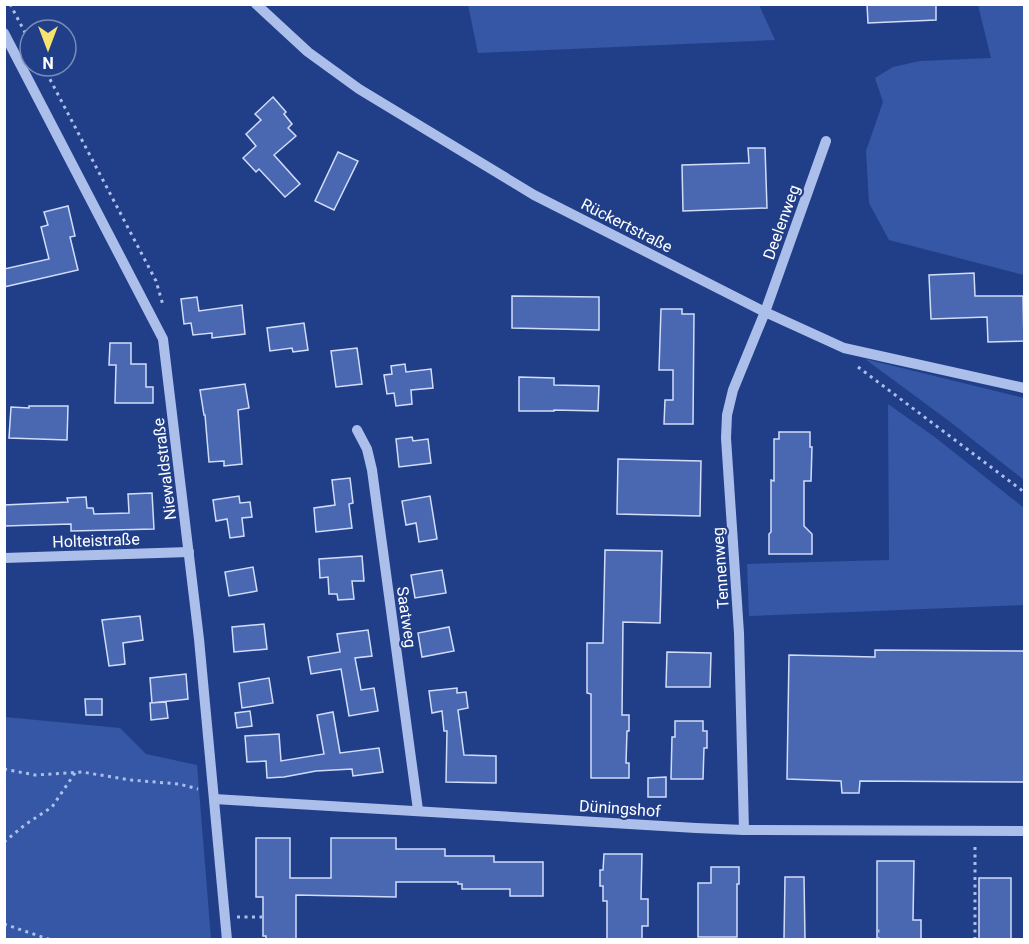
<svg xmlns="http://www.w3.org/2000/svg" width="1029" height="944" viewBox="0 0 1029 944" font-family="Roboto,sans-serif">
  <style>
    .green { fill: #3557a6 }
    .building { fill: #4a68b1; stroke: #d1ddf8; stroke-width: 1.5 }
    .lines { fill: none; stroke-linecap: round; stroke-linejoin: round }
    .path { stroke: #acbfea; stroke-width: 3; stroke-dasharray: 3 4.5; stroke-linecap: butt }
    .minor { stroke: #acbfea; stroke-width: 10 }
    .labels { text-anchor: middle; stroke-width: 4.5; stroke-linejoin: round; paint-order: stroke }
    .street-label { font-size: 16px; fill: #fff; stroke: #213f89 }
  </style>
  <rect width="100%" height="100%" fill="#213f89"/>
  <g class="green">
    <path d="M 468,5 L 759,5 L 775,40 L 478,53 Z"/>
    <path d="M 978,5 L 1024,5 L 1024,275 L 889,240 L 869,203 L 866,151 L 883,102 L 875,78 L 893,67 L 920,61 L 991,58 Z"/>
    <path d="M 865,359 L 1024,398 L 1024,480 L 949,421 Z"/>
    <path d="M 888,404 L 936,438 L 1024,508 L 1024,605 L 749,616 L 747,564 L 889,560 Z"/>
    <path d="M 5,717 L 120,728 L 146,754 L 197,765 L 211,939 L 5,939 Z"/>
  </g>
  <g class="building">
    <path d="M 867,4 L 936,4 L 936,20 L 868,23 Z"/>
    <path d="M 273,97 L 286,112 L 284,114 L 292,124 L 288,128 L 296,136 L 274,155 L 300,184 L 285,197 L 259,169 L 256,172 L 243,158 L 256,146 L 246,134 L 261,120 L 255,114 Z"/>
    <path d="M 748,148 L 765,148 L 767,208 L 683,211 L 682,165 L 749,163 Z"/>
    <path d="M 338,152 L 358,161 L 334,210 L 315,201 Z"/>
    <path d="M 68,206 L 75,236 L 70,237 L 78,270 L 4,287 L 4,269 L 49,259 L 41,227 L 48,225 L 44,212 Z"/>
    <path d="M 974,273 L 975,296 L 1023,296 L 1024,341 L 988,342 L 987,317 L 931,319 L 929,275 Z"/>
    <path d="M 512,296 L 599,297 L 599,330 L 512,328 Z"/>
    <path d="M 197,297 L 199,311 L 242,305 L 245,334 L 212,338 L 212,333 L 193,335 L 191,323 L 184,324 L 181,299 Z"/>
    <path d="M 661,309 L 682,309 L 682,314 L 694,314 L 693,424 L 664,424 L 665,400 L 673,400 L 673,370 L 659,370 Z"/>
    <path d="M 304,323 L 308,350 L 293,352 L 292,348 L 270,351 L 267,328 Z"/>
    <path d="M 110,343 L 131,343 L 131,364 L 146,364 L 146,387 L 153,387 L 153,403 L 115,403 L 116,365 L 109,365 Z"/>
    <path d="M 357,348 L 362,384 L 336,387 L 331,351 Z"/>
    <path d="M 405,364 L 406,372 L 431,369 L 433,388 L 411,390 L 412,404 L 396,406 L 394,393 L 387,394 L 384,375 L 392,374 L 391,366 Z"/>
    <path d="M 519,377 L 554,378 L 554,385 L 599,386 L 598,411 L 554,410 L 554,411 L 519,411 Z"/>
    <path d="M 245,384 L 249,408 L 238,410 L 242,464 L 224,466 L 224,461 L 209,462 L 205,415 L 204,415 L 200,390 Z"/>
    <path d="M 29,406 L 68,406 L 67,440 L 9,438 L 11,407 L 29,408 Z"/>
    <path d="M 779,432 L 810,432 L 810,447 L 812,447 L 811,481 L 804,481 L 804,526 L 812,534 L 812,554 L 769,554 L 769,534 L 771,532 L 771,480 L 774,481 L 774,439 L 779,439 Z"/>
    <path d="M 412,437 L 413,441 L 428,439 L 431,463 L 399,467 L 396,439 Z"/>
    <path d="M 618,459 L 701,461 L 700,516 L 617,514 Z"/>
    <path d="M 350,478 L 353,503 L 349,504 L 352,528 L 316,532 L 314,508 L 335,505 L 332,480 Z"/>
    <path d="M 152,493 L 154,529 L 71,531 L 71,524 L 4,526 L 4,505 L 68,502 L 67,498 L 86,497 L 87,508 L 93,508 L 94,514 L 129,513 L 128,494 Z"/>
    <path d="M 239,496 L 240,503 L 250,502 L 252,517 L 242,518 L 244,536 L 230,538 L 227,519 L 216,521 L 213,500 Z"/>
    <path d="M 430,496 L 437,539 L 419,542 L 416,523 L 406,525 L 402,501 Z"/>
    <path d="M 605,550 L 662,551 L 660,623 L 623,622 L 622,715 L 629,715 L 629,731 L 627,731 L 626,763 L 629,763 L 629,778 L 591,778 L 591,694 L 587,693 L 587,643 L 603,643 Z"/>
    <path d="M 362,556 L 364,581 L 352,581 L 354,599 L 338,600 L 337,594 L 329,594 L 328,577 L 320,578 L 319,559 Z"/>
    <path d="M 253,567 L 257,591 L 229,596 L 225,572 Z"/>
    <path d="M 442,570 L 446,593 L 415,598 L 411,575 Z"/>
    <path d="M 140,616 L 143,640 L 123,643 L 125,664 L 109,666 L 102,620 Z"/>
    <path d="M 264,624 L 267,649 L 234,652 L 232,627 Z"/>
    <path d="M 449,627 L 454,651 L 422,657 L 418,633 Z"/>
    <path d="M 368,630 L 372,656 L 355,658 L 361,690 L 374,688 L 378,711 L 349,716 L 341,669 L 311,674 L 308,657 L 340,652 L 337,634 Z"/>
    <path d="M 875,650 L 1024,651 L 1024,782 L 860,781 L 859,793 L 842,793 L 841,781 L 787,779 L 789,655 L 875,657 Z"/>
    <path d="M 667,652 L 711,653 L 710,687 L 666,687 Z"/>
    <path d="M 186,674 L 188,699 L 152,703 L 150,678 Z"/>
    <path d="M 269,678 L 273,703 L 242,708 L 239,683 Z"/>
    <path d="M 457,688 L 457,693 L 466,692 L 468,708 L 458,710 L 464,755 L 496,756 L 496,783 L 446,782 L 447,731 L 444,731 L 442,711 L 432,713 L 429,691 Z"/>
    <path d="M 85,699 L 102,699 L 102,715 L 86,715 Z"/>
    <path d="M 166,702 L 168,718 L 151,720 L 150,703 Z"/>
    <path d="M 250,711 L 252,726 L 237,728 L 235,713 Z"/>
    <path d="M 333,712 L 340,753 L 379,748 L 383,772 L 353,776 L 352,769 L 316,771 L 284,777 L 267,778 L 266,761 L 247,762 L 245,736 L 279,734 L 281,761 L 324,754 L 317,715 Z"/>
    <path d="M 675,721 L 703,721 L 703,731 L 707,731 L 707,748 L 704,748 L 703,779 L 671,779 L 672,737 L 675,737 Z"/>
    <path d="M 666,777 L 666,797 L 648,797 L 648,778 Z"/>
    <path d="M 256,838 L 290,838 L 290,878 L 331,878 L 331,838 L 396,838 L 396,849 L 445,849 L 445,856 L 494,856 L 494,862 L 543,862 L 543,896 L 510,896 L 510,889 L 462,889 L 462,884 L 458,884 L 458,882 L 396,882 L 396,897 L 296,895 L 296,939 L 266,939 L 266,936 L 263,936 L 263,897 L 256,897 Z"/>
    <path d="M 604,854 L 642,854 L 641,899 L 648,899 L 648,926 L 642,926 L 642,939 L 607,939 L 607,901 L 603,901 L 603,886 L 600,886 L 600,870 L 603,870 Z"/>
    <path d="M 877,861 L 914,861 L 913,920 L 921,920 L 921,939 L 877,939 Z"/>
    <path d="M 711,867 L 739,867 L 739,884 L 737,884 L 737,937 L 698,937 L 698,883 L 711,883 Z"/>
    <path d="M 785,877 L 804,877 L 805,939 L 784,939 Z"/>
    <rect x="979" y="878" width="32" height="61"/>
  </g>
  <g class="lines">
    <g class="path">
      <path d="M 10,4 L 30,42"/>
      <path d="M 43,66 L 156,281 L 163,305"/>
      <path d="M 858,367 L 1024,492"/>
      <path d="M 4,769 L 35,775 L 82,772 L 130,780 L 179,784 L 198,789"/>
      <path d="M 4,842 L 26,824 L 52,807 L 75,773"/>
      <path d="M 237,917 L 263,917"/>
      <path d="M 4,924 L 51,940"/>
      <path d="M 878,940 L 878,928"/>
      <path d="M 975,940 L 975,845"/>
    </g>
    <g class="minor">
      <path d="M 256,4 L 308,52 L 359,89 L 534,195 L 765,312 L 844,348 L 1024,388"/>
      <path d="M 4,33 L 163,339 L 199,639 L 227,940"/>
      <path d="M 357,430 L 367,449 L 372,470 L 418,810"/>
      <path d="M 4,558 L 189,552"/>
      <path d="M 214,799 L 696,828 L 744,830 L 1024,831"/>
      <path d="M 744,830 L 739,633 L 726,438 L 727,415 L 733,390 L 765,312 L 826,141"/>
    </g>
  </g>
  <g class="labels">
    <g class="street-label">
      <text transform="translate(781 222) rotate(-70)" y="6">Deelenweg</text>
      <text transform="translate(627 225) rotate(27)" y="6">Rückertstraße</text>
      <text transform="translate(164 469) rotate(-97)" y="6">Niewaldstraße</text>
      <text transform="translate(96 540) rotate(-2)" y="6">Holteistraße</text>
      <text transform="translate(720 568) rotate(-94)" y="6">Tennenweg</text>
      <text transform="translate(407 617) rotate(82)" y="6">Saatweg</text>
      <text transform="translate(620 808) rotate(4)" y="6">Düningshof</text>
    </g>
  </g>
  <rect width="1029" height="944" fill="none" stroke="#ffffff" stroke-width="12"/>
  <g transform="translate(48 48) rotate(180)"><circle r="28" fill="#213f89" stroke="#7a8cb8" stroke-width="1.5"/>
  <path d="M0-4.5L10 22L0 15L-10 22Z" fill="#f7e46e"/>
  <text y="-9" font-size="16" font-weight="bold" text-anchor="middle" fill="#ffffff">N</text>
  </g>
</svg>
